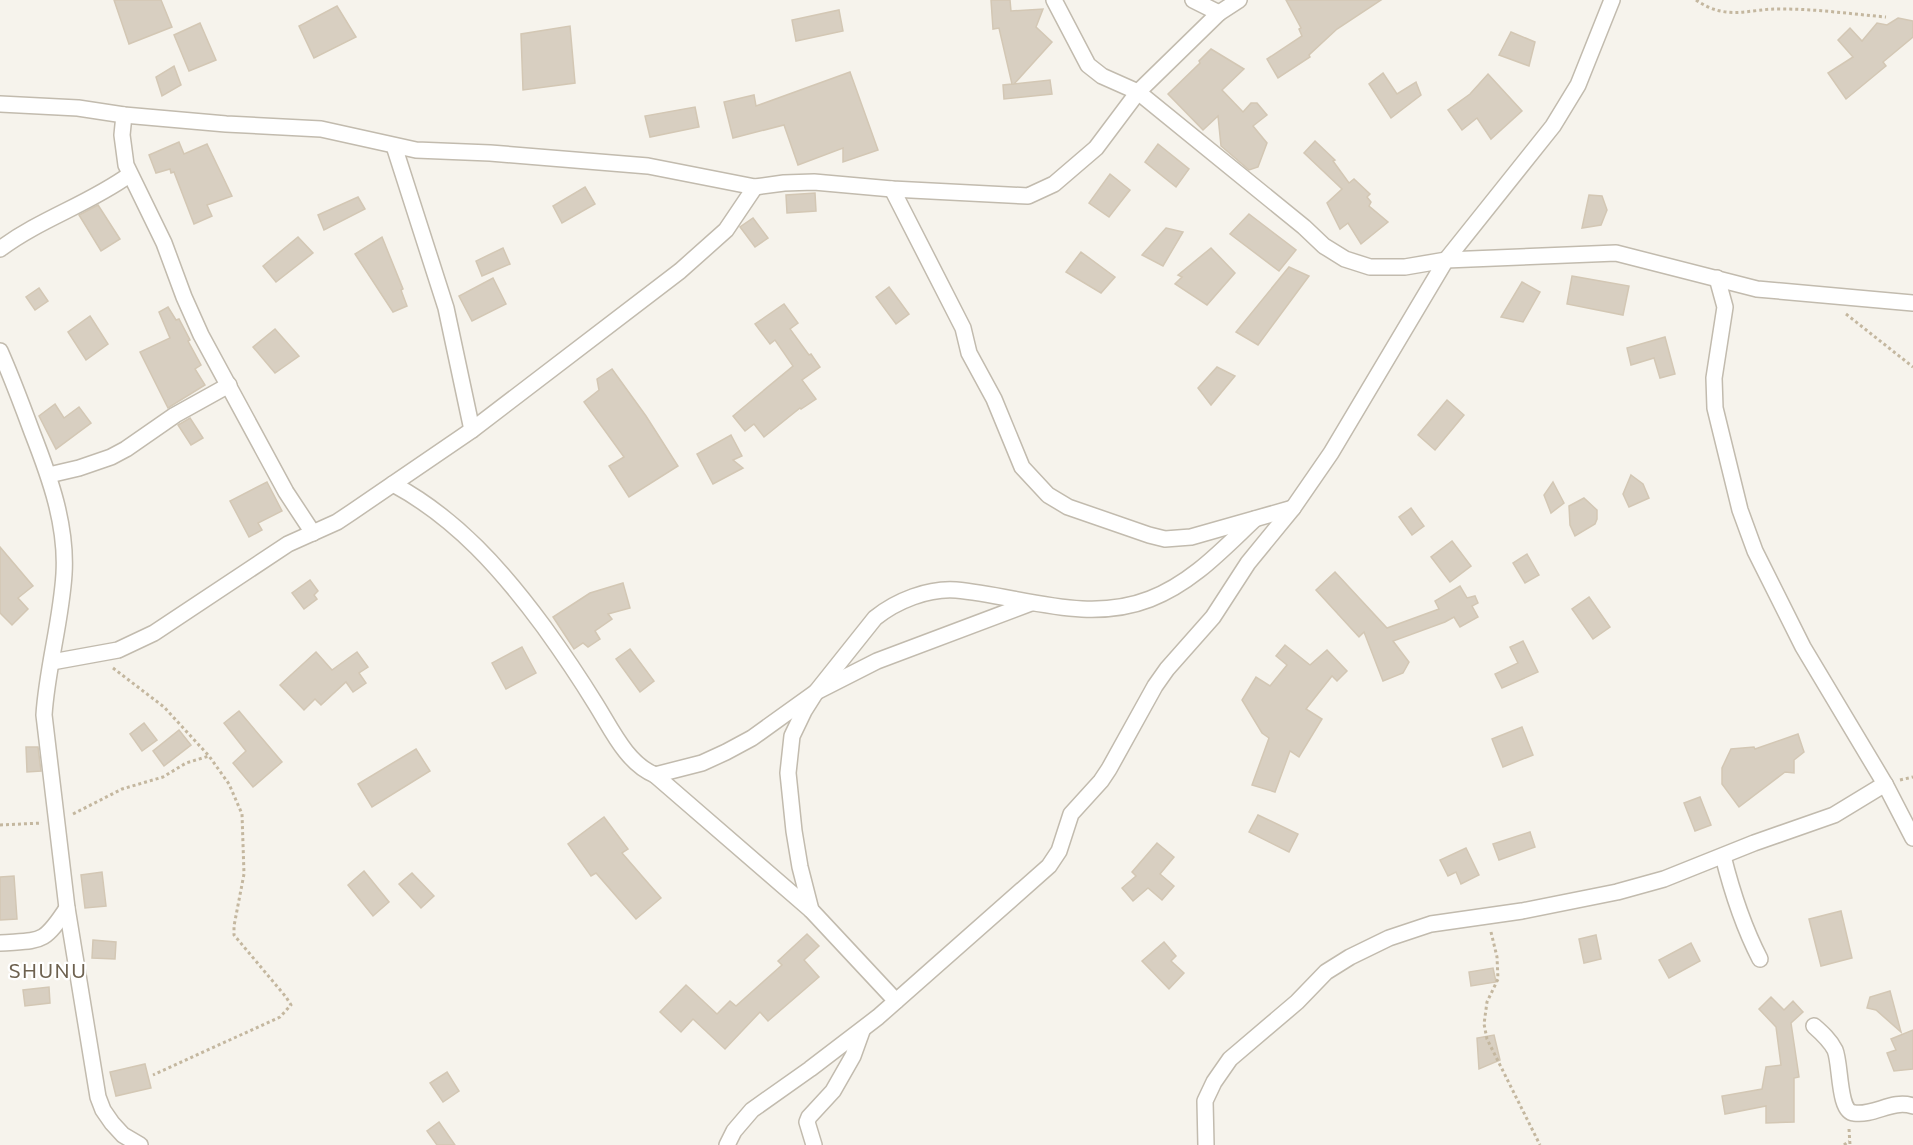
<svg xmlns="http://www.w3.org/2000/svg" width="1913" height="1145" viewBox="0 0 1913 1145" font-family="Commissioner,sans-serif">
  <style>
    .building { fill: #d8cfc1; stroke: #d3c7b4; stroke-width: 1.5 }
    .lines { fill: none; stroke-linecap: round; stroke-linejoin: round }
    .minor-casing { stroke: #c2bbae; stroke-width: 18 }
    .path { stroke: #c4b79f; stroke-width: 3; stroke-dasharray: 3 3; stroke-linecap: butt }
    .minor { stroke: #fff; stroke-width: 15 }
    .labels { text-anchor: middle; stroke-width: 4.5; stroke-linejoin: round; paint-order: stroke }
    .quarter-label { font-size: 20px; letter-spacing: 1.5px; fill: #6e6250; stroke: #fff }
  </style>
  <rect width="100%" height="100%" fill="#f6f3ec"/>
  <g class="building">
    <path d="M 114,0 L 161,0 L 172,27 L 129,44 Z"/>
    <path d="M 991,0 L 1010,0 L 1011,11 L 1043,9 L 1036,27 L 1052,42 L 1014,84 L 1050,80 L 1052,94 L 1004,99 L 1003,85 L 1012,84 L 999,28 L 993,29 Z"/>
    <path d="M 1286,0 L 1381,0 L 1337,29 L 1309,55 L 1310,57 L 1278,78 L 1267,59 L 1302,36 L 1299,29 L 1301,28 Z"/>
    <path d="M 337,6 L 356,37 L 314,58 L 299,26 Z"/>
    <path d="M 839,10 L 843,31 L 796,41 L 792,20 Z"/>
    <path d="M 1898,18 L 1913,21 L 1913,37 L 1883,62 L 1886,66 L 1846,99 L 1828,73 L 1853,57 L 1838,40 L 1850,28 L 1862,41 L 1877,23 L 1887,25 Z"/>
    <path d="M 200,23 L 216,60 L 189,71 L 174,35 Z"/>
    <path d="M 570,26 L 575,83 L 523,90 L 521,34 Z"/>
    <path d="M 1511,32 L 1535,42 L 1529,66 L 1499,55 Z"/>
    <path d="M 1211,49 L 1244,69 L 1222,90 L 1243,112 L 1251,103 L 1257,103 L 1267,115 L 1253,126 L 1267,143 L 1258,167 L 1249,170 L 1221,146 L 1218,116 L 1203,130 L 1168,94 L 1200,63 L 1199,61 Z"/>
    <path d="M 174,66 L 181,85 L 162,96 L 156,77 Z"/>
    <path d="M 850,72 L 878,150 L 843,162 L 843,148 L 798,165 L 784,125 L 733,138 L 724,102 L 754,95 L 756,106 Z"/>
    <path d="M 1383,73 L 1397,94 L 1416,82 L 1421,95 L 1391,118 L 1369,84 Z"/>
    <path d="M 1488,74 L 1522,111 L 1491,139 L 1477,118 L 1462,130 L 1448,110 L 1470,94 Z"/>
    <path d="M 695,107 L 699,127 L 650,137 L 645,116 Z"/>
    <path d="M 1315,141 L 1335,160 L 1333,161 L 1349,183 L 1354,179 L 1370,194 L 1367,197 L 1371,202 L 1369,206 L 1388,222 L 1361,244 L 1348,223 L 1340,229 L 1327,203 L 1342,189 L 1304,153 Z"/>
    <path d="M 179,142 L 184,154 L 207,144 L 232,196 L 207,205 L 212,216 L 194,224 L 174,172 L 171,173 L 170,169 L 156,173 L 149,155 Z"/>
    <path d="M 1158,144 L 1189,169 L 1176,187 L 1145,162 Z"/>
    <path d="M 1110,174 L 1130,190 L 1109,217 L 1089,203 Z"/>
    <path d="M 585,187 L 595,204 L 562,223 L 553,206 Z"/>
    <path d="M 815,193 L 816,211 L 787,213 L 786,195 Z"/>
    <path d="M 1589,195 L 1602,196 L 1607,210 L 1601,225 L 1582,228 Z"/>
    <path d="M 358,197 L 365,209 L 324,230 L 318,215 Z"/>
    <path d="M 98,205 L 120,239 L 101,251 L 79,215 Z"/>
    <path d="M 1249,214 L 1296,250 L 1279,271 L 1230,234 Z"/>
    <path d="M 753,218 L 768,238 L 755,247 L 740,227 Z"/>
    <path d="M 1166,228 L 1183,232 L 1163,266 L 1142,255 Z"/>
    <path d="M 298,237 L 313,253 L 276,282 L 263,266 Z"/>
    <path d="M 382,237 L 403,289 L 401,290 L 407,306 L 393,312 L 355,254 Z"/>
    <path d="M 503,248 L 510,264 L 482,276 L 476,261 Z"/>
    <path d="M 1211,248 L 1235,273 L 1207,305 L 1175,284 L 1182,277 L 1178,275 Z"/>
    <path d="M 1081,252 L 1115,277 L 1101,293 L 1066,272 Z"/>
    <path d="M 1289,267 L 1309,276 L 1258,345 L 1236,332 Z"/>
    <path d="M 1572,276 L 1629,286 L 1623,315 L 1567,304 Z"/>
    <path d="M 493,278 L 506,304 L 472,321 L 459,296 Z"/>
    <path d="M 1522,282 L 1540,292 L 1523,322 L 1501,317 Z"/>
    <path d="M 889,287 L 909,314 L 896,324 L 876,297 Z"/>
    <path d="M 39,288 L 48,301 L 35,310 L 26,297 Z"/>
    <path d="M 784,304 L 798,323 L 790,329 L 809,355 L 811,354 L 820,367 L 802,380 L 816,399 L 801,409 L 800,408 L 764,437 L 754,424 L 745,431 L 733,416 L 793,366 L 775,340 L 770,344 L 755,324 Z"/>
    <path d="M 168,307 L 176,320 L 179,319 L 190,340 L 188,341 L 201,365 L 195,369 L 205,385 L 168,408 L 140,352 L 170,338 L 159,312 Z"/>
    <path d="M 90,316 L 108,344 L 86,360 L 68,332 Z"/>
    <path d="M 275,329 L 299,356 L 275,373 L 253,347 Z"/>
    <path d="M 1665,337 L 1675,374 L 1660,378 L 1654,358 L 1631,365 L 1627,348 Z"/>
    <path d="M 1217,367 L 1235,376 L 1211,405 L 1198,388 Z"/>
    <path d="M 612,369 L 646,416 L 678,466 L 629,497 L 609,466 L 624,457 L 584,402 L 599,390 L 597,379 Z"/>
    <path d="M 1447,400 L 1464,415 L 1435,450 L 1418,435 Z"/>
    <path d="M 55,404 L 64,418 L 79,407 L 91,423 L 56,449 L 39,416 Z"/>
    <path d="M 190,418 L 203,438 L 191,445 L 178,425 Z"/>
    <path d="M 731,435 L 742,456 L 733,460 L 743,468 L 713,484 L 697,454 Z"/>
    <path d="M 1631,475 L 1643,484 L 1649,498 L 1629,507 L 1623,494 Z"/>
    <path d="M 267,482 L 282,511 L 258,523 L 262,530 L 249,537 L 230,501 Z"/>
    <path d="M 1553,482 L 1564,503 L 1551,513 L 1544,495 Z"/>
    <path d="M 1584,498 L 1597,510 L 1597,519 L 1595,524 L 1575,536 L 1570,525 L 1569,506 Z"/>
    <path d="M 1411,508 L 1424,526 L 1412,535 L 1399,517 Z"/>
    <path d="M 1452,541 L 1471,566 L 1450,582 L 1431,557 Z"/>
    <path d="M 0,547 L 33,586 L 18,598 L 28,609 L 12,625 L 0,613 Z"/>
    <path d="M 1527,554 L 1539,575 L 1525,583 L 1513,563 Z"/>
    <path d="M 1335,572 L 1387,628 L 1439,609 L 1435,601 L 1460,586 L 1467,598 L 1475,596 L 1478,603 L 1472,606 L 1478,617 L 1460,627 L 1454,617 L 1445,622 L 1393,641 L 1409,662 L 1403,673 L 1383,681 L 1364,632 L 1359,637 L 1316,590 Z"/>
    <path d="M 310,580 L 318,591 L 314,595 L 317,599 L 304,609 L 292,593 Z"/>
    <path d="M 623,583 L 630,608 L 608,614 L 612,619 L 595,631 L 600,639 L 588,647 L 583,643 L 574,649 L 553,617 L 590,593 Z"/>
    <path d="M 1589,597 L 1610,627 L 1593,639 L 1572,609 Z"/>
    <path d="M 1523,641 L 1538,672 L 1502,688 L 1495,674 L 1518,663 L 1510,647 Z"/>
    <path d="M 1285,645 L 1310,665 L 1327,650 L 1347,671 L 1337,681 L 1332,676 L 1306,709 L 1322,719 L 1299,757 L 1290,751 L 1275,792 L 1252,785 L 1269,738 L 1262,733 L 1242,700 L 1256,677 L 1270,686 L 1287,665 L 1276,656 Z"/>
    <path d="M 522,647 L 536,673 L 506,689 L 492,663 Z"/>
    <path d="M 630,649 L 654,681 L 640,692 L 616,659 Z"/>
    <path d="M 316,652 L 332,670 L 357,652 L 368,667 L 359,673 L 366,683 L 353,692 L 346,682 L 321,705 L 315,699 L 304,710 L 280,685 Z"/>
    <path d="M 239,711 L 282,762 L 253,787 L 233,763 L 246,751 L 224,723 Z"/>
    <path d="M 144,723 L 157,740 L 142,751 L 130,734 Z"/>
    <path d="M 1522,727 L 1533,755 L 1503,767 L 1492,739 Z"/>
    <path d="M 179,730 L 191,745 L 164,766 L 153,751 Z"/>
    <path d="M 1798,734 L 1804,752 L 1794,760 L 1794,773 L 1785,772 L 1739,807 L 1722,784 L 1722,768 L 1731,749 L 1754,747 L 1755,749 Z"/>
    <path d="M 26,747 L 38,747 L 41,771 L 27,772 Z"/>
    <path d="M 416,749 L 430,771 L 372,807 L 358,784 Z"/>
    <path d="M 1700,797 L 1711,825 L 1695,831 L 1684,803 Z"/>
    <path d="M 1258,815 L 1298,834 L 1289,852 L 1249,832 Z"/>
    <path d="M 604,817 L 628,849 L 622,853 L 661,898 L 636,919 L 596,873 L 591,876 L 568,844 Z"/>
    <path d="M 1530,832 L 1535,847 L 1499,860 L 1493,844 Z"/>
    <path d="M 1157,843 L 1174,857 L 1160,874 L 1174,886 L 1162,900 L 1148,888 L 1133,901 L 1122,888 L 1136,876 L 1132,872 Z"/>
    <path d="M 1466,848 L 1479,875 L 1461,884 L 1456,872 L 1448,876 L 1440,860 Z"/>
    <path d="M 364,871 L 389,902 L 373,916 L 348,885 Z"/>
    <path d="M 102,872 L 106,906 L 85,908 L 81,875 Z"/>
    <path d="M 412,873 L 434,896 L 421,908 L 399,884 Z"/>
    <path d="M 14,876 L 17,919 L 0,920 L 0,877 Z"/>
    <path d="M 1841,911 L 1852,958 L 1821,966 L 1809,919 Z"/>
    <path d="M 807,934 L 819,946 L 804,960 L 819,977 L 768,1021 L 760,1012 L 725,1049 L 693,1019 L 681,1032 L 660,1012 L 686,985 L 717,1014 L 730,1001 L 736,1006 L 782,965 L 778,961 Z"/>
    <path d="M 1596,935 L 1601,959 L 1584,963 L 1579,939 Z"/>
    <path d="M 93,940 L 116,942 L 115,959 L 92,958 Z"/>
    <path d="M 1164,942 L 1176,956 L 1171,961 L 1184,973 L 1169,989 L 1142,961 Z"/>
    <path d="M 1691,943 L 1700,961 L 1669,978 L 1659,960 Z"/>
    <path d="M 1493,968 L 1496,982 L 1471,986 L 1469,972 Z"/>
    <path d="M 49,987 L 50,1003 L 25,1006 L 23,990 Z"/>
    <path d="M 1890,991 L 1901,1032 L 1876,1010 L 1867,1008 L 1870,997 Z"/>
    <path d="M 1771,997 L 1784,1010 L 1793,1001 L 1803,1012 L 1791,1023 L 1799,1077 L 1794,1078 L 1794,1122 L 1766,1123 L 1766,1106 L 1725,1114 L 1722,1096 L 1762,1089 L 1766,1067 L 1781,1065 L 1776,1027 L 1759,1009 Z"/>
    <path d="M 1913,1030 L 1913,1069 L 1894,1071 L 1887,1053 L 1896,1050 L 1891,1039 Z"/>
    <path d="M 1494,1035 L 1500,1060 L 1479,1069 L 1477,1038 Z"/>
    <path d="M 145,1064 L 151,1088 L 116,1096 L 110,1072 Z"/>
    <path d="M 447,1072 L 459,1091 L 443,1102 L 430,1083 Z"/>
    <path d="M 439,1122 L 455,1145 L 437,1145 L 427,1131 Z"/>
  </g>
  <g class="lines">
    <g class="minor-casing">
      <g id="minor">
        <path d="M 1054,0 L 1088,65 L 1102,76 L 1138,92 L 1304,227 L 1324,246 L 1345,259 L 1370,267 L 1405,267 L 1446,260 L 1616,253 L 1757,289 L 1913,303"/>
        <path d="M 1193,0 L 1219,13"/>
        <path d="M 0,104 L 78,108 L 124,115 L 226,124 L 321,129 L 416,150 L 490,153 L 648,166 L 755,187 L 784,183 L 814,182 L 892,189 L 1028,196 L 1054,184 L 1096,148 L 1138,92 L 1219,13 L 1239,0"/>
        <path d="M 124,115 L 122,135 L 126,165 L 164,243 L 184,297 L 201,335 L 286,492 L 313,533"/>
        <path d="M 394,146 L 446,308 L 472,430"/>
        <path d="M 892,189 L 963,328 L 969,353 L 994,399 L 1022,467 L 1048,495 L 1068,507 L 1149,535 L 1165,539 L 1191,537 L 1293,508"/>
        <path d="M 0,249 C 40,219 89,204 129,175"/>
        <path d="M 1717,278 L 1725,307 L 1714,378 L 1715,408 L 1740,510 L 1755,551 L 1803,647 L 1885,784 L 1913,838"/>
        <path d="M 0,351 C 12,378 22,405 32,432 C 50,478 67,525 64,574 C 61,622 47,668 44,715 L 67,908 L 98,1097 L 103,1110 L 112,1123 L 123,1135 L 140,1145"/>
        <path d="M 49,475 L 79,468 L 111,457 L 126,449 L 175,415 L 229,385"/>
        <path d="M 393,484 C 456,518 502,570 544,627 C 562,652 579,677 595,703 C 611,728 626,763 655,775 L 702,763 L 726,752 L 752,738 L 816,692 L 877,661 L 1031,603"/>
        <path d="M 52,662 L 118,650 L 154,633 L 288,544 L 337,522 L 352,512 L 472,430 L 680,271 L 726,230 L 755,187"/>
        <path d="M 655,775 L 811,910"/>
        <path d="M 1723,856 C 1732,892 1743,926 1760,959"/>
        <path d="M 0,943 C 41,940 43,945 67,908"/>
        <path d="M 896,1001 L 811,910 L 800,867 L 794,831 L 788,773 L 792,736 L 804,711 L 816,692 L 875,618 C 896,601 928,588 956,590 C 1021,596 1086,624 1150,599 C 1192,583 1223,549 1255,519"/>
        <path d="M 1814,1026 C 1822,1033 1830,1040 1835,1050 C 1841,1064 1838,1112 1854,1113 C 1875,1116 1892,1099 1913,1106"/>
        <path d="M 727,1145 L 734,1131 L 752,1110 L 810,1069 L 878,1017 L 1049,866 L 1059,851 L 1071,814 L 1101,781 L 1109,769 L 1155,686 L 1167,669 L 1213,617 L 1248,563 L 1293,508 L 1331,453 L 1446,260 L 1553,126 L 1578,85 L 1612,0"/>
        <path d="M 814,1145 L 807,1122 L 809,1117 L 833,1091 L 853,1056 L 862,1031"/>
        <path d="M 1206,1145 L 1205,1101 L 1214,1082 L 1230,1059 L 1297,1002 L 1326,972 L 1350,957 L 1389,938 L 1431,924 L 1522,911 L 1617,892 L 1664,879 L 1754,843 L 1834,815 L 1885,784"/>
      </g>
    </g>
    <g class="path">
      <path d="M 1696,0 C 1728,22 1749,8 1782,9 C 1817,9 1851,14 1886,17"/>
      <path d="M 1846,314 L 1913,367"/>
      <path d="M 113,668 L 164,707 L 209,756 L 229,784 L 242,814 L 244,874 L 234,926 L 234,935 L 286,997 L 291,1005 L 280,1017 L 153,1075"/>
      <path d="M 1900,780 L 1913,777"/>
      <path d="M 73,814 L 122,789 L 163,777 L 186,763 L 209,756"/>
      <path d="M 0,825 L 42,823"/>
      <path d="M 1491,932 L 1497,957 L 1498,979 L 1487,1002 L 1484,1024 L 1487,1039 L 1540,1145"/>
      <path d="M 1849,1129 L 1850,1145"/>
      <path d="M 1844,1145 L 1849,1141"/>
    </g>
    <use href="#minor" class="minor"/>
  </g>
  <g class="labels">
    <g class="quarter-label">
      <text x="48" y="978">SHUNU</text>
    </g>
  </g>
</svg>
